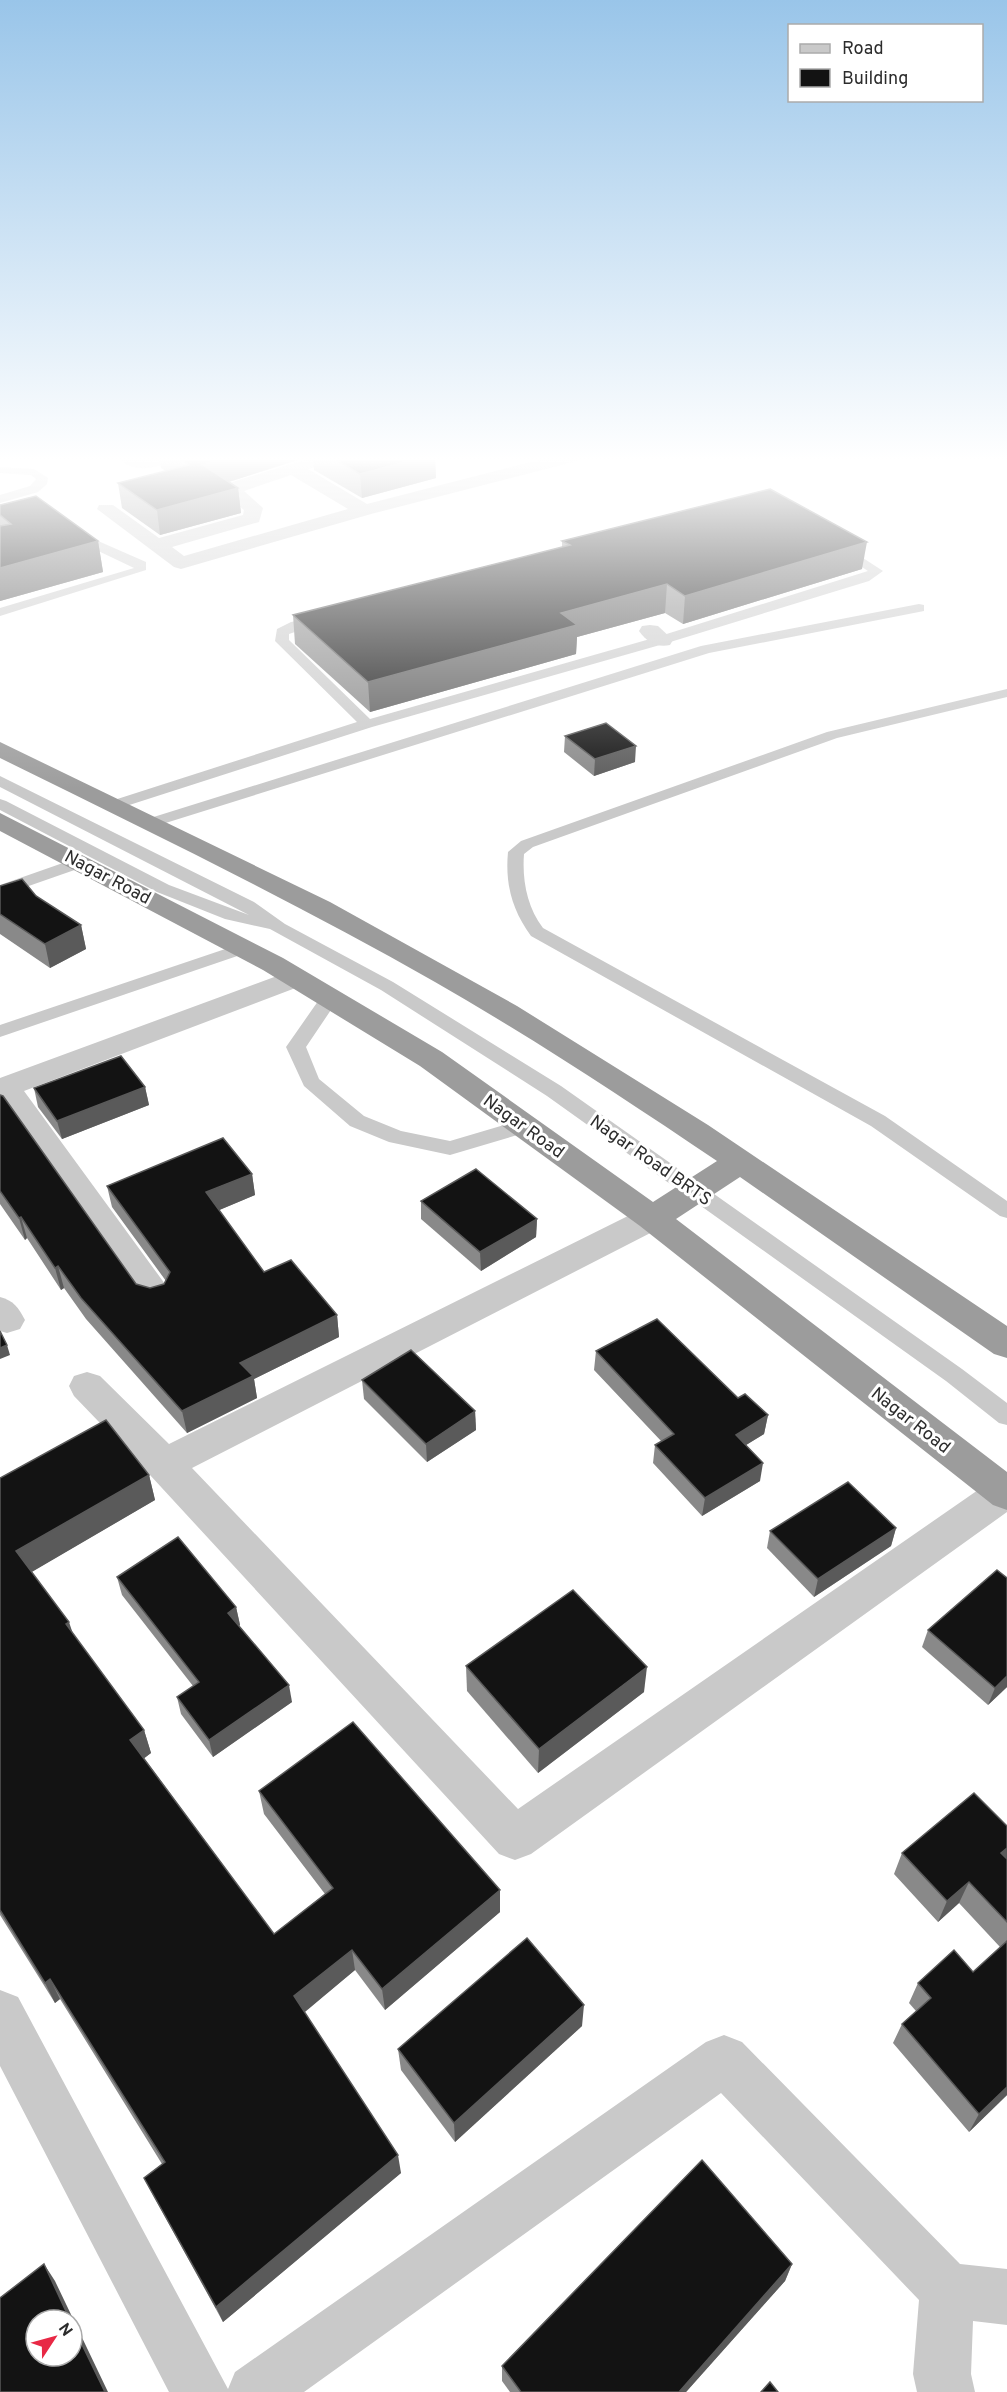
<svg xmlns="http://www.w3.org/2000/svg" width="1007" height="2392" viewBox="0 0 1007 2392" font-family="Overpass,sans-serif">
  <style>
    .lines { fill: none; stroke-linecap: round; stroke-linejoin: round }
    .service { fill: #c9c9c9; fill-rule: evenodd }
    .minor { fill: #c9c9c9; fill-rule: evenodd }
    .trunk { fill: #9c9c9c; fill-rule: evenodd }
    .wall { fill: #898989 }
    .shaded-wall { fill: #5a5a5a }
    .building { fill: #131313; stroke: #5a5a5a; stroke-width: 1.5 }
    .labels { text-anchor: middle; stroke-width: 6; stroke-linejoin: round; paint-order: stroke }
    .street-label { font-size: 18px; fill: #2c2c2c; stroke: #fff }
  </style>
  <rect width="100%" height="100%" fill="#fff"/>
  <g class="lines">
    <g class="service">
      <path d="M 0,467 L 34,469 L 48,478 L 47,484 L 38,492 L 0,503 L 0,495 L 30,486 L 36,479 L 31,475 L 0,473 Z"/>
      <path d="M 73,530 L 146,562 L 146,570 L 0,616 L 0,608 L 134,568 L 69,537 L 67,534 Z"/>
      <path d="M 840,543 L 883,571 L 869,581 L 667,643 L 372,727 L 120,808 L 108,808 L 106,805 L 108,802 L 357,722 L 275,641 L 277,629 L 291,622 L 324,616 L 324,622 L 289,634 L 289,640 L 370,719 L 657,637 L 868,571 L 836,550 L 834,547 Z"/>
      <path d="M 919,604 L 924,605 L 924,611 L 709,653 L 156,826 L 144,826 L 142,823 L 144,820 L 701,646 Z"/>
      <path d="M 1007,689 L 1007,697 L 837,738 L 533,847 L 524,854 C 522,880 527,907 543,928 L 885,1116 L 1007,1201 L 1007,1218 L 1000,1216 L 871,1126 L 531,936 C 512,910 505,884 508,852 L 521,841 L 827,732 Z"/>
      <path d="M 0,776 L 254,902 L 285,924 L 393,982 L 561,1086 L 962,1369 L 1007,1403 L 1007,1425 L 999,1423 L 946,1381 L 547,1096 L 381,990 L 270,929 L 225,919 L 157,892 L 0,810 L 0,799 L 6,801 L 169,885 L 249,915 L 0,787 Z"/>
      <path d="M 80,857 L 88,862 L 86,866 L 0,896 L 0,885 Z"/>
      <path d="M 243,943 L 249,944 L 252,948 L 249,952 L 0,1037 L 0,1025 Z"/>
      <path d="M 330,992 L 339,998 L 306,1047 L 319,1079 L 364,1116 L 401,1131 L 450,1141 L 524,1119 L 531,1121 L 534,1126 L 531,1131 L 450,1155 L 389,1142 L 350,1126 L 304,1086 L 286,1047 L 323,994 Z"/>
    </g>
    <g class="minor">
      <path d="M 118,457 L 181,457 L 178,461 C 159,466 133,476 118,457 Z"/>
      <path d="M 314,457 L 343,457 L 340,461 L 308,469 L 367,504 L 550,457 L 580,457 L 577,461 L 371,514 L 181,569 L 174,567 L 97,509 L 99,505 L 113,505 L 159,538 L 243,515 L 244,510 L 228,497 L 224,488 L 226,484 ZM 291,475 L 348,509 L 184,556 L 172,547 L 259,522 L 263,508 L 244,491 Z"/>
      <path d="M 650,625 L 658,626 L 673,640 L 670,645 C 657,648 647,642 639,631 L 642,626 Z"/>
      <path d="M 296,969 L 306,972 L 310,978 L 306,984 L 24,1091 L 173,1295 L 167,1304 L 155,1308 L 143,1304 L 0,1102 L 0,1078 Z"/>
      <path d="M 652,1206 L 664,1210 L 669,1218 L 664,1226 L 192,1468 L 518,1809 L 991,1481 L 1005,1476 L 1007,1512 L 531,1854 L 515,1860 L 499,1854 L 150,1475 L 74,1396 L 69,1386 L 74,1376 L 87,1372 L 100,1376 L 169,1444 L 640,1210 Z"/>
      <path d="M 0,1297 C 14,1301 18,1307 25,1320 L 20,1329 L 7,1333 L 0,1331 Z"/>
      <path d="M 0,1990 L 18,1997 L 228,2389 L 235,2372 L 706,2042 L 724,2035 L 742,2042 L 960,2264 L 1007,2269 L 1007,2325 L 973,2321 L 971,2374 L 975,2392 L 917,2392 L 913,2374 L 919,2300 L 721,2093 L 304,2392 L 169,2392 L 0,2066 Z"/>
    </g>
    <path class="trunk" d="M 0,742 L 330,902 L 517,1006 L 708,1125 L 1007,1326 L 1007,1358 L 994,1354 L 740,1177 L 676,1219 L 1007,1472 L 1007,1510 L 993,1505 L 640,1226 L 420,1066 L 263,970 L 0,831 L 0,813 L 283,958 L 442,1052 L 653,1202 L 717,1161 C 625,1099 531,1037 435,982 C 293,901 146,830 0,758 Z"/>
  </g>
  <g class="wall">
    <path d="M 160,457 L 307,457 L 229,482 L 238,488 L 241,513 L 160,535 L 122,508 L 118,483 L 166,471 L 161,468 Z"/>
    <path d="M 313,457 L 435,457 L 436,478 L 362,498 L 314,470 Z"/>
    <path d="M 0,505 L 98,541 L 103,572 L 0,601 Z"/>
    <path d="M 562,541 L 862,569 L 683,624 L 665,613 L 577,637 L 576,654 L 370,712 L 295,644 L 293,615 L 562,547 Z"/>
    <path d="M 565,736 L 635,762 L 594,776 L 564,752 Z"/>
    <path d="M 0,886 L 36,896 L 81,925 L 86,949 L 50,968 L 0,934 Z"/>
    <path d="M 145,1087 L 149,1105 L 62,1139 L 38,1107 L 34,1088 Z"/>
    <path d="M 0,1095 L 136,1284 L 150,1288 L 164,1284 L 166,1281 L 112,1207 L 107,1186 L 252,1174 L 255,1195 L 219,1210 L 264,1272 L 337,1315 L 339,1337 L 254,1379 L 257,1398 L 187,1433 L 86,1319 L 64,1288 L 61,1290 L 27,1238 L 25,1240 L 0,1204 Z"/>
    <path d="M 421,1201 L 537,1219 L 536,1237 L 481,1271 L 421,1219 Z"/>
    <path d="M 596,1351 L 738,1398 L 768,1415 L 764,1434 L 746,1445 L 760,1481 L 702,1516 L 653,1463 L 655,1445 L 662,1442 L 594,1370 Z"/>
    <path d="M 362,1380 L 475,1411 L 476,1430 L 427,1462 L 364,1399 Z"/>
    <path d="M 149,1475 L 155,1500 L 31,1572 L 73,1634 L 144,1730 L 151,1753 L 144,1758 L 274,1934 L 325,1894 L 264,1814 L 259,1791 L 500,1890 L 500,1912 L 385,2010 L 355,1970 L 304,2012 L 401,2173 L 223,2322 L 153,2195 L 144,2178 L 162,2164 L 60,1999 L 55,2003 L 0,1915 L 0,1478 Z"/>
    <path d="M 896,1528 L 891,1546 L 814,1597 L 767,1548 L 770,1531 Z"/>
    <path d="M 117,1577 L 236,1607 L 240,1625 L 239,1626 L 292,1702 L 213,1757 L 181,1714 L 177,1697 L 193,1686 L 122,1595 Z"/>
    <path d="M 928,1630 L 1007,1687 L 988,1705 L 922,1647 Z"/>
    <path d="M 466,1666 L 644,1692 L 538,1773 L 467,1691 Z"/>
    <path d="M 1007,1826 L 1007,2095 L 969,2132 L 893,2043 L 902,2024 L 916,2011 L 909,2003 L 918,1983 L 973,1972 L 1000,1947 L 959,1903 L 938,1922 L 894,1874 L 902,1853 Z"/>
    <path d="M 582,2026 L 455,2142 L 401,2070 L 398,2049 Z"/>
    <path d="M 792,2264 L 785,2281 L 686,2392 L 510,2392 L 502,2381 L 502,2366 Z"/>
  </g>
  <g class="shaded-wall">
    <path d="M 229,457 L 307,457 L 206,489 L 203,465 Z"/>
    <path d="M 424,457 L 435,457 L 436,478 L 362,498 L 360,474 Z"/>
    <path d="M 238,488 L 241,513 L 160,535 L 157,510 Z"/>
    <path d="M 98,541 L 103,572 L 0,601 L 0,568 Z"/>
    <path d="M 867,542 L 862,569 L 683,624 L 685,596 Z"/>
    <path d="M 667,584 L 665,613 L 577,637 L 576,654 L 370,712 L 368,682 L 561,613 Z"/>
    <path d="M 636,746 L 635,762 L 594,776 L 595,759 Z"/>
    <path d="M 81,925 L 86,949 L 50,968 L 45,944 Z"/>
    <path d="M 145,1087 L 149,1105 L 62,1139 L 57,1121 Z"/>
    <path d="M 252,1174 L 255,1195 L 210,1214 L 206,1192 Z"/>
    <path d="M 21,1217 L 27,1238 L 25,1240 L 19,1218 Z"/>
    <path d="M 537,1219 L 536,1237 L 481,1271 L 480,1252 Z"/>
    <path d="M 58,1266 L 64,1288 L 61,1290 L 55,1268 Z"/>
    <path d="M 337,1315 L 339,1337 L 254,1379 L 257,1398 L 187,1433 L 182,1411 L 240,1363 Z"/>
    <path d="M 7,1345 L 10,1355 L 0,1359 L 0,1348 Z"/>
    <path d="M 475,1411 L 476,1430 L 427,1462 L 426,1444 Z"/>
    <path d="M 768,1415 L 764,1434 L 733,1453 L 736,1435 Z"/>
    <path d="M 763,1463 L 760,1481 L 702,1516 L 705,1498 Z"/>
    <path d="M 149,1475 L 155,1500 L 25,1576 L 16,1551 Z"/>
    <path d="M 896,1528 L 891,1546 L 814,1597 L 818,1579 Z"/>
    <path d="M 236,1607 L 240,1625 L 232,1630 L 228,1613 Z"/>
    <path d="M 69,1622 L 77,1646 L 66,1624 Z"/>
    <path d="M 647,1667 L 644,1692 L 538,1773 L 539,1749 Z"/>
    <path d="M 1007,1676 L 1007,1687 L 988,1705 L 995,1688 Z"/>
    <path d="M 289,1685 L 292,1702 L 213,1757 L 209,1740 Z"/>
    <path d="M 144,1730 L 151,1753 L 138,1763 L 130,1740 Z"/>
    <path d="M 1007,1848 L 1007,1861 L 1001,1853 Z"/>
    <path d="M 969,1882 L 959,1903 L 938,1922 L 947,1901 Z"/>
    <path d="M 500,1890 L 500,1912 L 385,2010 L 382,1989 Z"/>
    <path d="M 352,1950 L 355,1970 L 299,2017 L 294,1996 Z"/>
    <path d="M 50,1979 L 60,1999 L 55,2003 L 45,1983 Z"/>
    <path d="M 584,2005 L 582,2026 L 455,2142 L 454,2123 Z"/>
    <path d="M 1007,2087 L 1007,2095 L 969,2132 L 979,2114 Z"/>
    <path d="M 398,2155 L 401,2173 L 223,2322 L 216,2307 Z"/>
    <path d="M 44,2264 L 55,2281 L 108,2392 L 105,2392 L 72,2324 L 72,2320 L 70,2320 Z"/>
    <path d="M 792,2264 L 785,2281 L 686,2392 L 679,2392 Z"/>
  </g>
  <g class="building">
    <path d="M 177,457 L 229,457 L 203,465 L 238,488 L 157,510 L 118,483 L 189,465 Z"/>
    <path d="M 331,457 L 424,457 L 360,474 Z"/>
    <path d="M 770,489 L 867,542 L 685,596 L 667,584 L 561,613 L 577,625 L 368,682 L 293,615 L 570,545 L 562,541 Z"/>
    <path d="M 36,496 L 98,541 L 0,568 L 0,526 L 11,524 L 0,515 L 0,505 Z"/>
    <path d="M 606,723 L 636,746 L 595,759 L 565,736 Z"/>
    <path d="M 22,879 L 36,896 L 81,925 L 45,944 L 0,914 L 0,886 Z"/>
    <path d="M 121,1056 L 145,1087 L 57,1121 L 34,1088 Z"/>
    <path d="M 0,1095 L 3,1096 L 136,1284 L 150,1288 L 164,1284 L 170,1272 L 107,1186 L 223,1138 L 252,1174 L 206,1192 L 264,1272 L 291,1260 L 337,1315 L 240,1363 L 253,1376 L 182,1411 L 81,1298 L 58,1266 L 55,1268 L 21,1217 L 19,1218 L 0,1191 Z"/>
    <path d="M 476,1169 L 537,1219 L 480,1252 L 421,1201 Z"/>
    <path d="M 657,1319 L 738,1398 L 745,1394 L 768,1415 L 736,1435 L 763,1463 L 705,1498 L 655,1445 L 674,1434 L 596,1351 Z"/>
    <path d="M 0,1331 L 7,1345 L 0,1348 Z"/>
    <path d="M 411,1350 L 475,1411 L 426,1444 L 362,1380 Z"/>
    <path d="M 106,1420 L 149,1475 L 16,1551 L 69,1622 L 66,1624 L 144,1730 L 130,1740 L 274,1934 L 333,1888 L 259,1791 L 353,1722 L 500,1890 L 382,1989 L 352,1950 L 294,1996 L 398,2155 L 216,2307 L 144,2178 L 165,2162 L 50,1979 L 45,1983 L 0,1910 L 0,1478 Z"/>
    <path d="M 848,1482 L 896,1528 L 818,1579 L 770,1531 Z"/>
    <path d="M 178,1537 L 236,1607 L 228,1613 L 289,1685 L 209,1740 L 177,1697 L 199,1682 L 117,1577 Z"/>
    <path d="M 997,1570 L 1007,1578 L 1007,1676 L 995,1688 L 928,1630 Z"/>
    <path d="M 573,1590 L 647,1667 L 539,1749 L 466,1666 Z"/>
    <path d="M 974,1793 L 1007,1826 L 1007,1848 L 1001,1853 L 1007,1859 L 1007,1922 L 969,1882 L 947,1901 L 902,1853 Z"/>
    <path d="M 527,1938 L 584,2005 L 454,2123 L 398,2049 Z"/>
    <path d="M 1007,1941 L 1007,2087 L 979,2114 L 902,2024 L 931,1998 L 918,1983 L 954,1950 L 973,1972 Z"/>
    <path d="M 702,2160 L 792,2264 L 679,2392 L 521,2392 L 502,2366 Z"/>
    <path d="M 44,2264 L 70,2320 L 36,2320 L 36,2356 L 72,2356 L 72,2324 L 105,2392 L 0,2392 L 0,2298 Z"/>
    <path d="M 770,2382 L 778,2392 L 761,2392 Z"/>
  </g>
  <linearGradient id="sky" x2="0" y2="1"><stop stop-color="#99c5e9"/><stop offset="0.58" stop-color="#fff"/><stop offset="1" stop-color="#fff" stop-opacity="0"/></linearGradient>
  <rect width="1007" height="792" fill="url(#sky)"/>
  <g class="labels">
    <g class="street-label">
      <text transform="translate(108 877) rotate(28)" y="6">Nagar Road</text>
      <text transform="translate(524 1126) rotate(36)" y="6">Nagar Road</text>
      <text transform="translate(651 1160) rotate(35)" y="6">Nagar Road BRTS</text>
      <text transform="translate(911 1420) rotate(38)" y="6">Nagar Road</text>
    </g>
  </g>
  <rect x="788" y="24" width="195" height="78" fill="#ffffff" stroke="#ababab" stroke-width="1.5"/>
  <rect x="800" y="44" width="30" height="9" fill="#c9c9c9" stroke="#ababab" stroke-width="1.5"/>
  <text x="842" y="54" font-size="18" fill="#2c2c2c">Road</text>
  <rect x="800" y="69" width="30" height="18" fill="#131313" stroke="#ababab" stroke-width="1.5"/>
  <text x="842" y="84" font-size="18" fill="#2c2c2c">Building</text>
  <g transform="translate(54 2338) rotate(54)"><circle r="28" fill="#ffffff" stroke="#ababab" stroke-width="1.5"/>
  <path d="M0-4.5L10 22L0 15L-10 22Z" fill="#e82845"/>
  <text y="-9" font-size="16" font-weight="bold" text-anchor="middle" fill="#2c2c2c">N</text>
  </g>
</svg>
